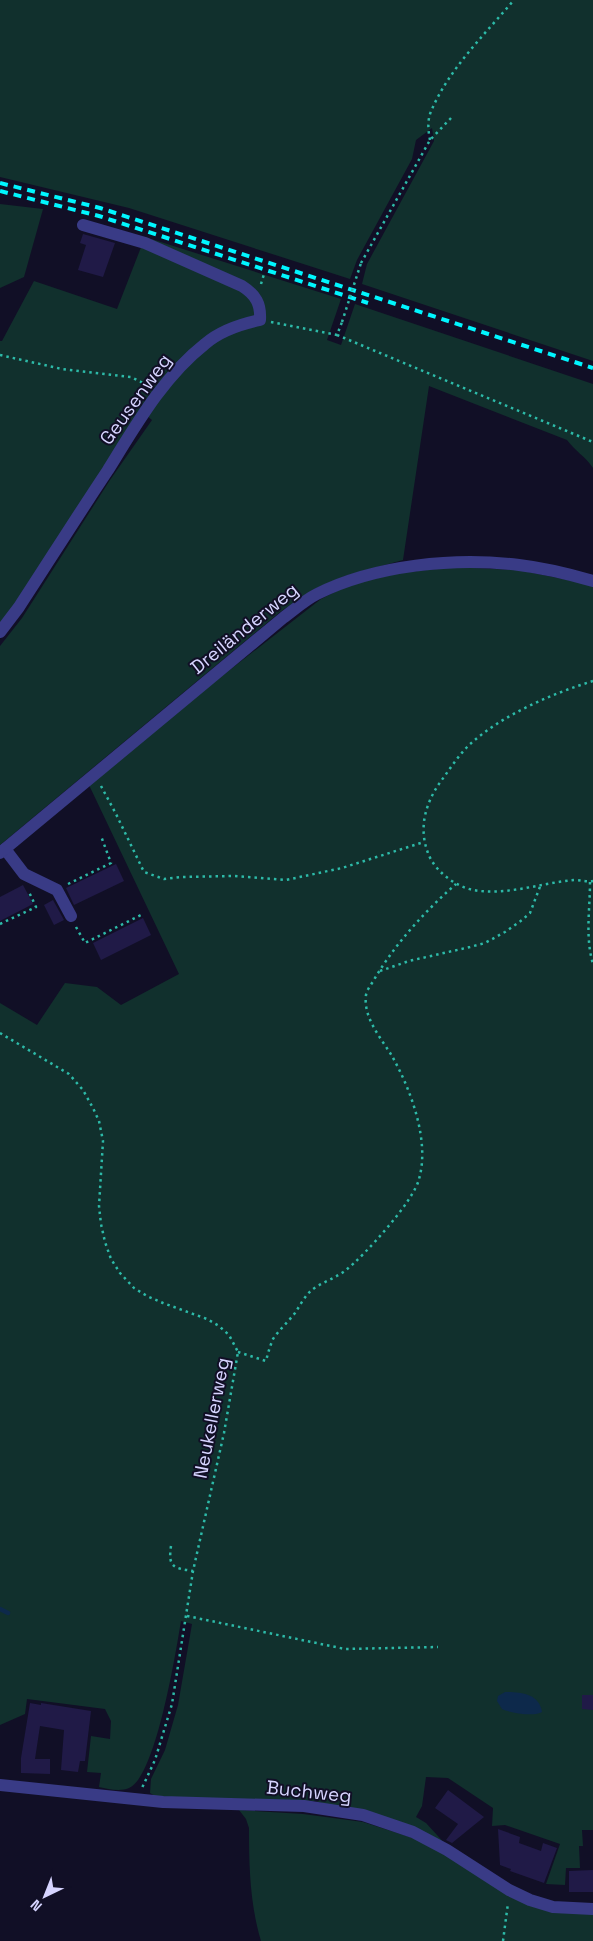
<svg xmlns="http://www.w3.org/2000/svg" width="593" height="1941" viewBox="0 0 593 1941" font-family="'Space Grotesk',sans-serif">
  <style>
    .green { fill: #11302d }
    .water { fill: #0d294b }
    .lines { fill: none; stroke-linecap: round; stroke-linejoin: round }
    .stream { stroke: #0d294b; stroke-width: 4.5 }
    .building { fill: #201a47 }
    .path { stroke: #2dbaa8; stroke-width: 2.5; stroke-dasharray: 2.5 4; stroke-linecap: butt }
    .minor { stroke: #393b86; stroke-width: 12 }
    .rail { stroke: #00f6ff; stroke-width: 4; stroke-dasharray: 8 6; stroke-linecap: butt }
    .path-bridge { stroke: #2dbaa8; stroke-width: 2.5; stroke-dasharray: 2.5 4; stroke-linecap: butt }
    .labels { text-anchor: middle; stroke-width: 4; stroke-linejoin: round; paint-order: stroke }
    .street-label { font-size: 19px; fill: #d6d4ff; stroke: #110f26 }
  </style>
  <rect width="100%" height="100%" fill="#110f26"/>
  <g class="green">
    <path d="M 0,0 L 593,0 L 593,361 L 362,284 L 367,264 L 434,141 L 432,128 L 416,140 L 412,159 L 357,260 L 350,279 L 129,208 L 0,177 Z"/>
    <path d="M 0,204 L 43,209 L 24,277 L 0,288 Z"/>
    <path d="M 145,237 L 341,299 L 327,340 L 341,345 L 355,304 L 593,384 L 593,468 C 585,456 575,451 567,440 L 429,386 L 403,560 L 345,576 L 314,589 L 280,612 L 0,845 L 0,646 L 22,618 L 110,480 L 152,420 L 141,411 L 0,628 L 0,341 L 2,341 L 34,281 L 117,309 Z"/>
    <path d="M 454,567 L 518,570 L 593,585 L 593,1830 L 582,1830 L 583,1846 L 579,1846 L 580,1868 L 566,1868 L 565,1885 L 546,1884 L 560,1844 L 505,1825 L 492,1826 L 493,1808 L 448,1778 L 426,1777 L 422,1806 L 416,1817 L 426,1823 L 448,1847 L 316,1801 L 157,1797 L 150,1793 L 151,1779 L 165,1750 L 178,1705 L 192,1624 L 181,1621 C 176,1651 156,1777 129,1788 C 120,1792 108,1789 99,1787 L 101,1773 L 87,1772 L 91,1736 L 110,1739 L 111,1721 L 105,1709 L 27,1699 L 25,1714 L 0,1725 L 0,1003 L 37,1025 L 65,983 L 97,987 L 121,1005 L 179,974 L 89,785 L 199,694 L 321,599 L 351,584 L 400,573 Z"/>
    <path d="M 239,1810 L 303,1814 L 363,1822 L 410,1837 L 432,1846 L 509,1893 L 593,1911 L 593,1941 L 261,1941 C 250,1904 249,1867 249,1828 L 246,1819 Z"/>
  </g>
  <path class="water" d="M 505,1692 C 520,1692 539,1693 542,1712 C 535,1717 510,1713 502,1709 L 497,1701 L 498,1696 Z"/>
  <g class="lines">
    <path class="stream" d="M 0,1609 L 8,1613"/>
  </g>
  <g class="building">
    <path d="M 83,234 L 115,243 L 103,277 L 78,270 L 86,245 L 80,243 Z"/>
    <path d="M 116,864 L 124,881 L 74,905 L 66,888 Z"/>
    <path d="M 23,885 L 33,904 L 0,921 L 0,897 Z"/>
    <path d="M 53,900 L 64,920 L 54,925 L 44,905 Z"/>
    <path d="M 143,918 L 151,935 L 101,960 L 93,943 Z"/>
    <path d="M 582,1695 L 593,1695 L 593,1710 L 582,1709 Z"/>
    <path d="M 30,1703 L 41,1705 L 41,1703 L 91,1711 L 85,1761 L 80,1761 L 78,1772 L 61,1770 L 64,1730 L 40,1726 L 35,1759 L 50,1759 L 50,1774 L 21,1773 L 21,1758 Z"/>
    <path d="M 448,1790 L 484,1817 L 452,1843 L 446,1840 L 458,1824 L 435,1808 Z"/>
    <path d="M 498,1829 L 520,1837 L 519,1843 L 541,1851 L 543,1843 L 557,1848 L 544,1883 L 510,1871 L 511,1869 L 500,1865 Z"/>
    <path d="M 593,1870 L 593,1892 L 569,1892 L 569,1871 Z"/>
  </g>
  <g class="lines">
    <g class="path">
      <path d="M 430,140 C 428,130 427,119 432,109 C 450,68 485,34 514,0"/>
      <path d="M 361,263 L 430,140 L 451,118"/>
      <path d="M 261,284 L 264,274"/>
      <path d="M 271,322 L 337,335 L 342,322"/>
      <path d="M 337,335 L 593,442"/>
      <path d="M 0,355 L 62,369 L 131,377 L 149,386"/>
      <path d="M 593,681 C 551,694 502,715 469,745 C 458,756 450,769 441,781 C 426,802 418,827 428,853 C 434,870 454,886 473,890 C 506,896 541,883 574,880 C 581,880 587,882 593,881"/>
      <path d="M 101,786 L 116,814 L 144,872 L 164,879 L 182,877 L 235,876 L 286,880 L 342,868 L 424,842"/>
      <path d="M 590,882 C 590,910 585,937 593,964"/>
      <path d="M 68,884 L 111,863 L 101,836"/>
      <path d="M 0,924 L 36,907 L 29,892"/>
      <path d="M 76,927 L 85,943 L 143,914"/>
      <path d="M 380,971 L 409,961 L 470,947 L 485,943 L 505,932 L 522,920 L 530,913 L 541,884"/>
      <path d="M 0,1033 L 69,1074 L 83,1090 L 93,1108 L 99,1121 L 103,1141 L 99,1206 L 101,1224 L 105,1242 L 111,1259 L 120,1273 L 134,1288 L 147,1296 L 163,1303 L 207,1319 L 219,1326 L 229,1335 L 238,1352 L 224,1433 L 193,1571 L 172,1704 L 155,1760 L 142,1788"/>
      <path d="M 238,1352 L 266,1361 C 268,1353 270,1346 273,1339 C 279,1330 288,1322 295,1313 C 301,1304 306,1293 316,1287 C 326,1281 337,1277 346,1270 C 364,1256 414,1201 419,1179 C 430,1141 411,1090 392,1056 C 381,1038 363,1018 366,995 C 367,989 372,984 375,978 C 396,943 425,911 456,884"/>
      <path d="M 171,1546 C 168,1567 173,1568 193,1571"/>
      <path d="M 187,1616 L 345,1649 L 438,1647"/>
      <path d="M 503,1941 L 508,1903"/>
    </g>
    <g class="minor">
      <path d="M 0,632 L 19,607 C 49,561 78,515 108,470 C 136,425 163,377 205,344 C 220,331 241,324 260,320 C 261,304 256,295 242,286 L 145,243 L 83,225"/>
      <path d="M 5,849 L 24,874 L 57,890 L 71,916"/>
      <path d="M 0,853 L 283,618 C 294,610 305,600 317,594 C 375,565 455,557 519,565 C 544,568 569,574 593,581"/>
      <path d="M 0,1785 L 163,1802 L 304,1806 L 363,1815 L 413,1832 L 447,1850 L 509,1890 L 530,1900 L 553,1907 L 593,1909"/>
    </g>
    <g class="rail">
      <path d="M 0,183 L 100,208 L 593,368"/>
      <path d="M 0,191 L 99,216 L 368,303"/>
    </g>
    <path class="path-bridge" d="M 342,322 L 361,263"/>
  </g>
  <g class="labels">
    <g class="street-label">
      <text transform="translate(135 399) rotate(-54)" y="7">Geusenweg</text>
      <text transform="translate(244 628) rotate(-39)" y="7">Dreiländerweg</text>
      <text transform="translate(211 1418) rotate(-79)" y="7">Neukellerweg</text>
      <text transform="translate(309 1791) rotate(6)" y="7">Buchweg</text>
    </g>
  </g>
  <g transform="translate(45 1896) rotate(223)" stroke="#110f26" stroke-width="4" paint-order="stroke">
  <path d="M0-4L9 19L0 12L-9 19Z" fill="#d6d4ff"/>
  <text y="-8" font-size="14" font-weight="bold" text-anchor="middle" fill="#d6d4ff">N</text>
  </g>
</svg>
